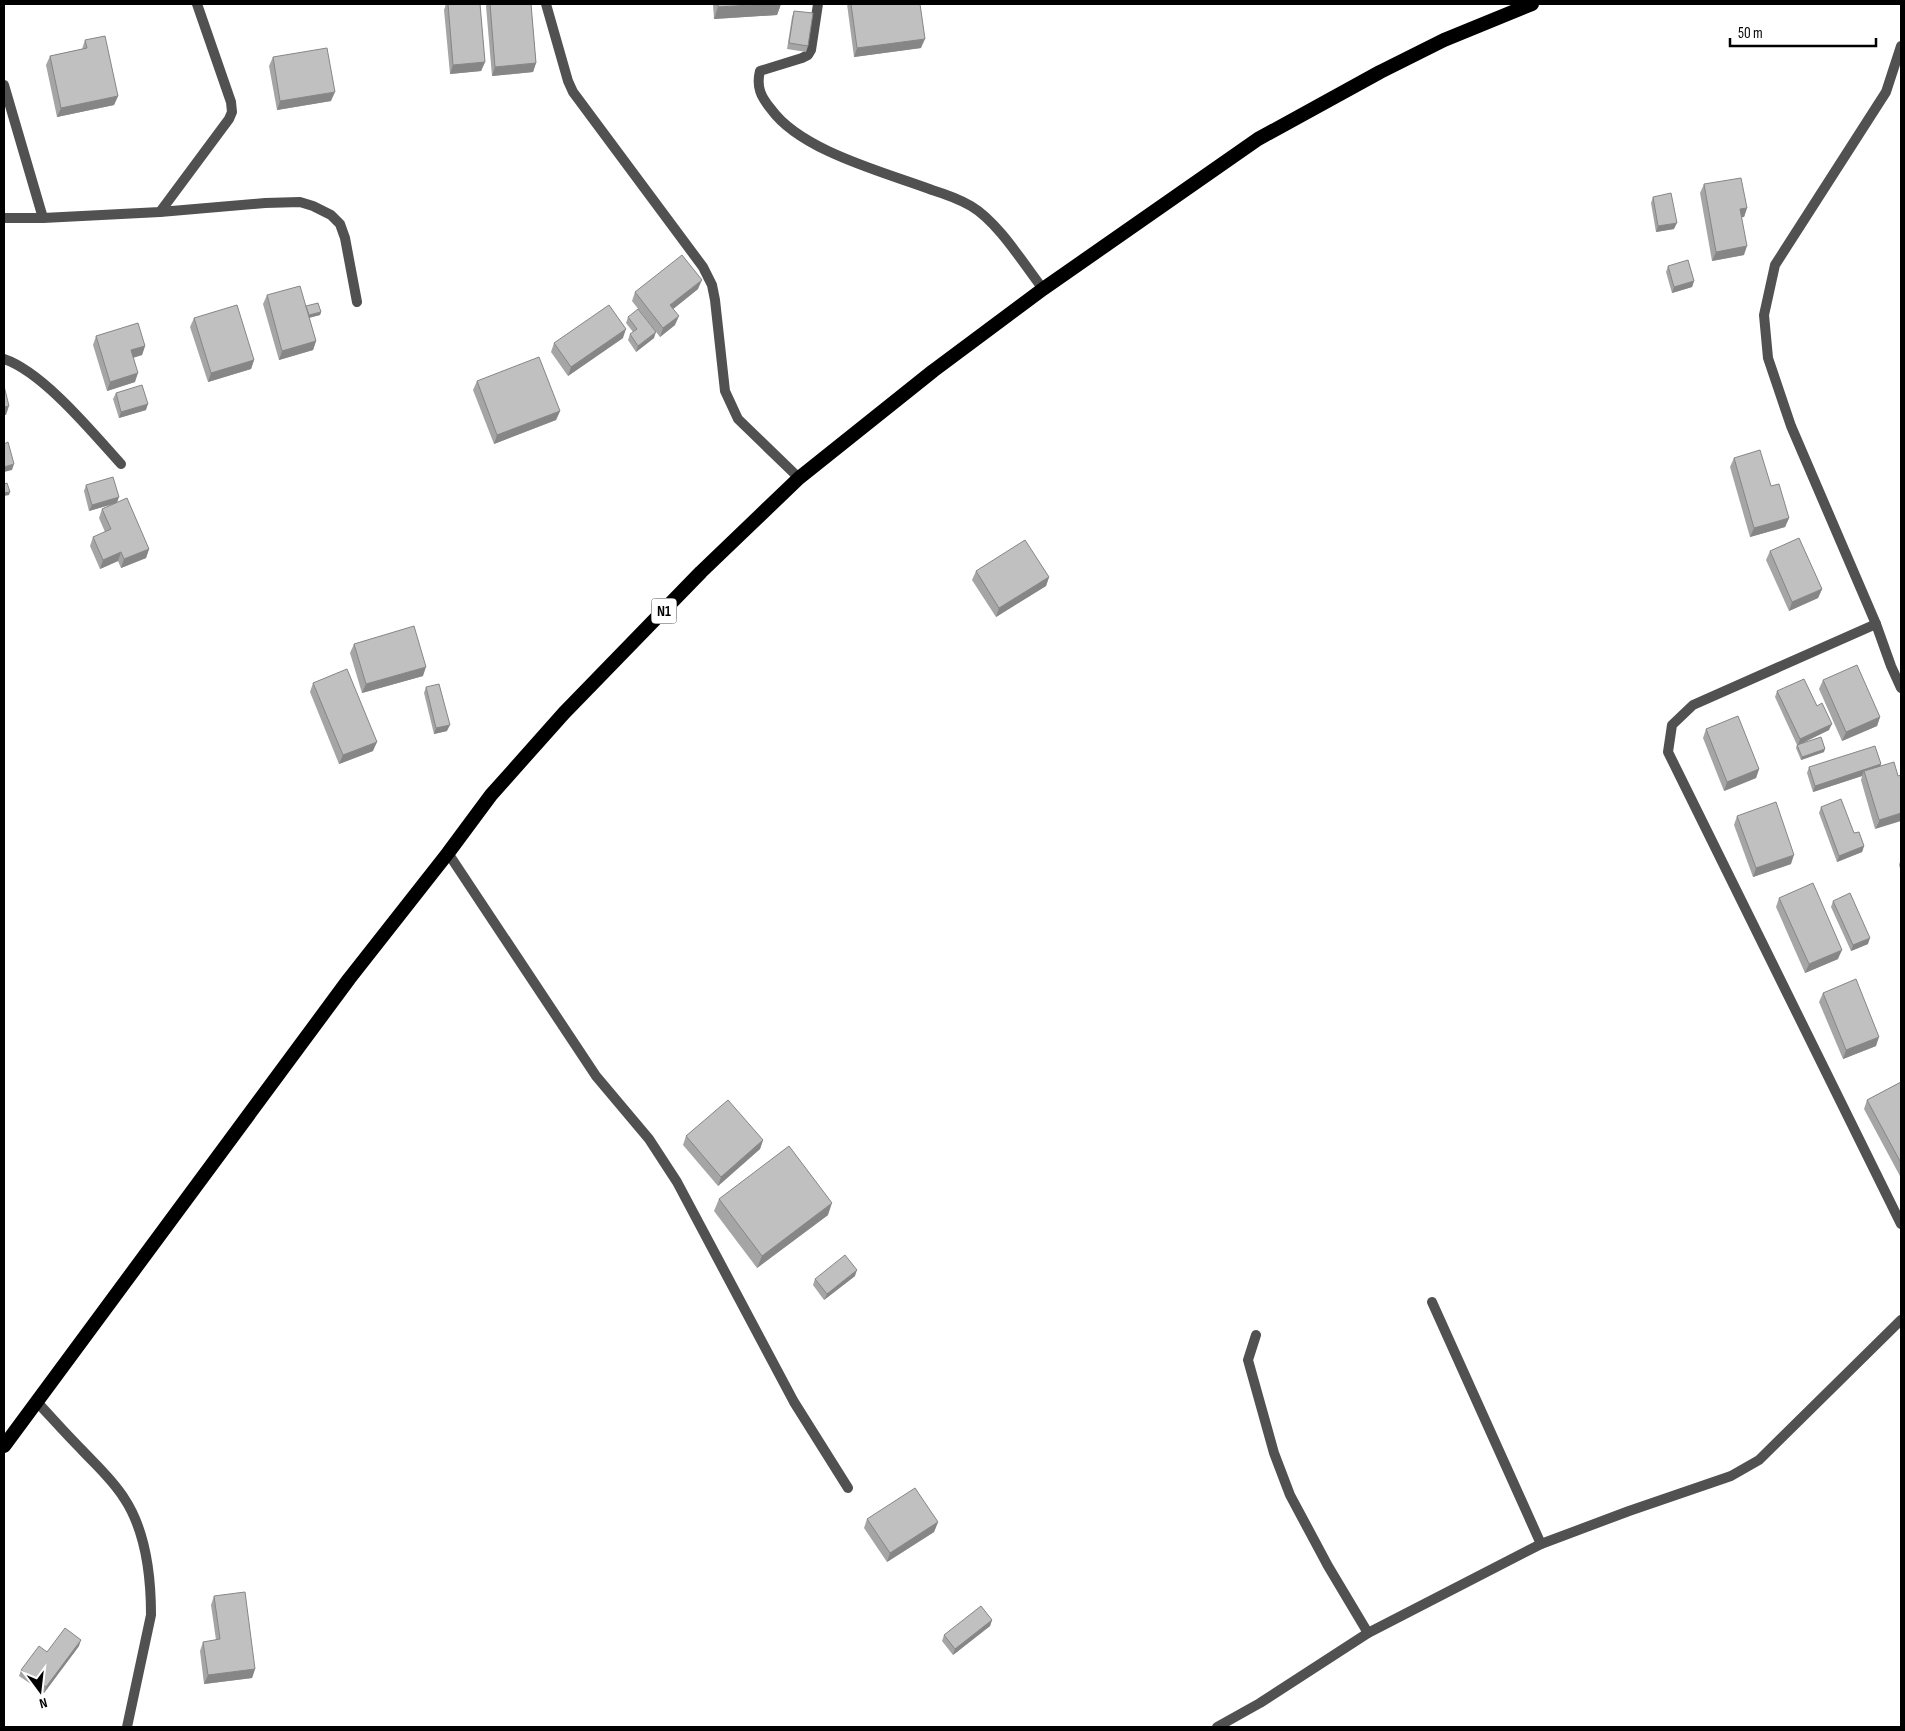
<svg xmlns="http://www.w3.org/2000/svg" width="1905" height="1731" viewBox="0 0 1905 1731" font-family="'Sofia Sans Condensed',sans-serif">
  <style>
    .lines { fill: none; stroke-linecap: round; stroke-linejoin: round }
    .minor { stroke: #515151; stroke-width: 10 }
    .tertiary { stroke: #515151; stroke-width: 10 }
    .trunk { stroke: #000; stroke-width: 14 }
    .wall { fill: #a5a5a5 }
    .shaded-wall { fill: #868686 }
    .building { fill: #c0c0c0; stroke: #868686 }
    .labels { text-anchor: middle; stroke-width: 4.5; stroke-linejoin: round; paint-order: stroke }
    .shield { fill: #fff; stroke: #4c4c4c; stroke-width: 1 }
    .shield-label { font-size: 15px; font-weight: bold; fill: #000 }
  </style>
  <rect width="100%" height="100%" fill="#fff"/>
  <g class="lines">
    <g class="minor">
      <path d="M 546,4 L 568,81 L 573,92 L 703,267 L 712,285 L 715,300 L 725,391 L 738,419 L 799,478"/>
      <path d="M 818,4 L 811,50 L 808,55 L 802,58 L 760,71 C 756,87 761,97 771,109 C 801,151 884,172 932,190 C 945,194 959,199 971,206 C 998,222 1023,263 1043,289"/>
      <path d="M 1901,46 L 1886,92 L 1775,265 L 1764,315 L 1768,358 L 1791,426 L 1876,624 L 1891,666 L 1901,688"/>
      <path d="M 4,85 L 43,218"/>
      <path d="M 160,212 L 229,119 L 232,112 L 231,102 L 197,4"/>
      <path d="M 4,218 L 43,218 L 160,212 L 265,203 L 300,202 L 313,206 L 331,215 L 340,224 L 345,238 L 357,302"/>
      <path d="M 4,359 C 43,372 93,433 121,464"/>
      <path d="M 1876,624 L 1693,705 L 1672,725 L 1668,752 L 1901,1224"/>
      <path d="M 448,853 L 596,1076 L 649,1139 L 677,1182 L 794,1402 L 848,1488"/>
      <path d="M 1432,1302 L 1541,1544"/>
      <path d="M 1256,1335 L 1248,1360 L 1274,1453 L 1290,1495 L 1328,1566 L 1368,1633"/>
      <path d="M 1217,1727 L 1260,1703 L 1368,1633 L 1541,1544 L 1629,1511 L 1731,1476 L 1759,1460 L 1901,1320"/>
    </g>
    <path class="tertiary" d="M 37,1402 C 52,1418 66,1434 81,1449 C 96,1465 112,1479 124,1498 C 146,1531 151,1577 151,1615 L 127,1727"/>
    <path class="trunk" d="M 4,1446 L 349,979 L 448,853 L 491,795 L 564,713 L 701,572 L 799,478 L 933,371 L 1043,289 L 1258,139 L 1380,72 L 1444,40 L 1532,4"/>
  </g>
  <g class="wall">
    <path d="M 446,4 L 480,4 L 485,62 L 481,71 L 450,74 L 444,10 Z"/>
    <path d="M 487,4 L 531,4 L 536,63 L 533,72 L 492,76 L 486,6 Z"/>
    <path d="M 713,4 L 781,4 L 777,15 L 714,19 Z"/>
    <path d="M 847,4 L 920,4 L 921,48 L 854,57 Z"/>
    <path d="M 794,11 L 808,46 L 806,52 L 787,49 L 792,17 Z"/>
    <path d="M 85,40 L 118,96 L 114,105 L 57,117 L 46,65 L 50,56 L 82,49 Z"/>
    <path d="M 273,57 L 331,101 L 277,110 L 269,66 Z"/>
    <path d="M 1704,184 L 1747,208 L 1744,217 L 1742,217 L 1744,255 L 1712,261 L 1700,193 Z"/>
    <path d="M 1653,197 L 1674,229 L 1656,232 L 1651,203 Z"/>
    <path d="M 1668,266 L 1694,281 L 1692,287 L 1672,293 L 1666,272 Z"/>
    <path d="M 698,289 L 673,309 L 675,325 L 660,337 L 632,301 L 635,292 Z"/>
    <path d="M 267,295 L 306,306 L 321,312 L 320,315 L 309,318 L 316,341 L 313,350 L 279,360 L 263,304 Z"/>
    <path d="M 628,317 L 654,338 L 636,352 L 628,340 L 630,334 L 633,332 L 626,323 Z"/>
    <path d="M 194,318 L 254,360 L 251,369 L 208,382 L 190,327 Z"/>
    <path d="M 96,336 L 145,346 L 142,355 L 133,358 L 135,382 L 107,391 L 93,345 Z"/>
    <path d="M 623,338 L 568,376 L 551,352 L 554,343 Z"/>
    <path d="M 477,381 L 560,411 L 556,420 L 494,444 L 473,390 Z"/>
    <path d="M 116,393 L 146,410 L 119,418 L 113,399 Z"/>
    <path d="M 1734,458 L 1771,486 L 1789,518 L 1785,527 L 1750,537 L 1730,467 Z"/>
    <path d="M 86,485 L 117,502 L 149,549 L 146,558 L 121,568 L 118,561 L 100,569 L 90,546 L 93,537 L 105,532 L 99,518 L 102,509 L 115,503 L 89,511 L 84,491 Z"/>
    <path d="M 1770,551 L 1822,589 L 1818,598 L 1789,611 L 1766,560 Z"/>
    <path d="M 976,571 L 1049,577 L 1046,586 L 996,617 L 972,580 Z"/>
    <path d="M 354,644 L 423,676 L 362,693 L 350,653 Z"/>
    <path d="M 1823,680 L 1880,717 L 1877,726 L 1842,741 L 1819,689 Z"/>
    <path d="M 313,683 L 373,751 L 339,764 L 310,692 Z"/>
    <path d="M 426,687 L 447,731 L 434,734 L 424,693 Z"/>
    <path d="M 1777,691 L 1817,706 L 1829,730 L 1801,744 L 1824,752 L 1801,760 L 1796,748 L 1797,745 L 1775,697 Z"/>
    <path d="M 1706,729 L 1759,769 L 1756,778 L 1724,791 L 1703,738 Z"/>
    <path d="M 1881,764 L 1880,766 L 1898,776 L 1875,829 L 1861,780 L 1862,776 L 1813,792 L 1807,773 L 1809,767 Z"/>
    <path d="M 1821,807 L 1854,833 L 1864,846 L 1862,852 L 1837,862 L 1819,813 Z"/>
    <path d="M 1737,816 L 1791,864 L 1753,877 L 1734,825 Z"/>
    <path d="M 1901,858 L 1901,872 L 1899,865 Z"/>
    <path d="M 1779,898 L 1838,959 L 1805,973 L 1776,907 Z"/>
    <path d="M 1833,901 L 1868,944 L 1851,951 L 1831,907 Z"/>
    <path d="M 1823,993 L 1876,1046 L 1843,1059 L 1819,1002 Z"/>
    <path d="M 1901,1082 L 1901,1178 L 1864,1109 L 1867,1100 Z"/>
    <path d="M 686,1136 L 763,1140 L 760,1149 L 718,1186 L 683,1145 Z"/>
    <path d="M 719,1199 L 828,1215 L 757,1268 L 714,1211 Z"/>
    <path d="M 855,1276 L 824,1300 L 813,1285 L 815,1279 Z"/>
    <path d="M 867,1519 L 938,1522 L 934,1532 L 887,1562 L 864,1528 Z"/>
    <path d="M 214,1596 L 255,1669 L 252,1678 L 204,1684 L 200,1651 L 203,1642 L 216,1640 L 211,1605 Z"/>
    <path d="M 992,1620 L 990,1626 L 953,1655 L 942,1641 L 944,1635 Z"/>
    <path d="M 79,1646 L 44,1693 L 19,1676 L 21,1670 L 47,1652 Z"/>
  </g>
  <g class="shaded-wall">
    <path d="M 767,4 L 781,4 L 777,15 L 714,19 L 718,7 Z"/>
    <path d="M 925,39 L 921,48 L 854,57 L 857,48 Z"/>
    <path d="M 485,62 L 481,71 L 450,74 L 453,65 Z"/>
    <path d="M 536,63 L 533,72 L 492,76 L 495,67 Z"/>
    <path d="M 335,92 L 331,101 L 277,110 L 280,101 Z"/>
    <path d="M 118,96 L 114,105 L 57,117 L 61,108 Z"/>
    <path d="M 1747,208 L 1744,217 L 1737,218 L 1740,209 Z"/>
    <path d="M 1677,223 L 1674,229 L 1656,232 L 1658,226 Z"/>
    <path d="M 1747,246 L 1744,255 L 1712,261 L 1716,252 Z"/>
    <path d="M 702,280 L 698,289 L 667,314 L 670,305 Z"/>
    <path d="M 1694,281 L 1692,287 L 1672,293 L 1674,287 Z"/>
    <path d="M 321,312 L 320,315 L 308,318 L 309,315 Z"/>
    <path d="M 679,316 L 675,325 L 660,337 L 663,328 Z"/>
    <path d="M 626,329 L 623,338 L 568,376 L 571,367 Z"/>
    <path d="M 656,332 L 654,338 L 636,352 L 638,346 Z"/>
    <path d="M 316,341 L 313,350 L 279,360 L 282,351 Z"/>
    <path d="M 145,346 L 142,355 L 128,359 L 131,350 Z"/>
    <path d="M 254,360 L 251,369 L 208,382 L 211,373 Z"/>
    <path d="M 138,373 L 135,382 L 107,391 L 110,382 Z"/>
    <path d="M 148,404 L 146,410 L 119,418 L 121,412 Z"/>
    <path d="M 9,406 L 6,415 L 4,415 L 4,407 Z"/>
    <path d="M 560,411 L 556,420 L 494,444 L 497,435 Z"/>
    <path d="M 14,464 L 12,470 L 4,472 L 4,467 Z"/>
    <path d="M 10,492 L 9,495 L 4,496 L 4,493 Z"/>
    <path d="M 119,497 L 117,503 L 89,511 L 92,505 Z"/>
    <path d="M 1789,518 L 1785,527 L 1750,537 L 1754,528 Z"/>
    <path d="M 149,549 L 146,558 L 121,568 L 124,559 Z"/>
    <path d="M 121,552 L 118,561 L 100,569 L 103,560 Z"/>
    <path d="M 1049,577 L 1046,586 L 996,617 L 999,608 Z"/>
    <path d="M 1822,589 L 1818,598 L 1789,611 L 1792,602 Z"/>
    <path d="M 426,667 L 423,676 L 362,693 L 366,684 Z"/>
    <path d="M 1880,717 L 1877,726 L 1842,741 L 1846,732 Z"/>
    <path d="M 1832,724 L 1829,730 L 1798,745 L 1800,739 Z"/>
    <path d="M 450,725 L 447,731 L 434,734 L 436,728 Z"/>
    <path d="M 377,742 L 373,751 L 339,764 L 343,755 Z"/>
    <path d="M 1825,749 L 1824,752 L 1801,760 L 1802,757 Z"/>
    <path d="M 1881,764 L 1879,770 L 1864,771 L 1862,776 L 1813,792 L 1815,786 Z"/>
    <path d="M 1759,769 L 1756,778 L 1724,791 L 1727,782 Z"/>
    <path d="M 1901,813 L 1901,821 L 1875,829 L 1879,820 Z"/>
    <path d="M 1864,846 L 1862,852 L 1837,862 L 1839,856 Z"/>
    <path d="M 1794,855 L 1791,864 L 1753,877 L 1756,868 Z"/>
    <path d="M 1870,938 L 1868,944 L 1851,951 L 1853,945 Z"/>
    <path d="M 1842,950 L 1838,959 L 1805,973 L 1809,964 Z"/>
    <path d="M 1879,1037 L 1876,1046 L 1843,1059 L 1846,1050 Z"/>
    <path d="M 763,1140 L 760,1149 L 718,1186 L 721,1177 Z"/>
    <path d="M 832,1203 L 828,1215 L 757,1268 L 762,1256 Z"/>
    <path d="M 857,1270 L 855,1276 L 824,1300 L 827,1294 Z"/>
    <path d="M 938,1522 L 934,1532 L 887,1562 L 890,1553 Z"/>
    <path d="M 992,1620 L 990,1626 L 953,1655 L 955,1649 Z"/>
    <path d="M 81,1640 L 79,1646 L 44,1693 L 46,1687 Z"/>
    <path d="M 255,1669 L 252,1678 L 204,1684 L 208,1675 Z"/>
  </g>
  <g class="building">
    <path d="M 448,4 L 480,4 L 485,62 L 453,65 Z"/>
    <path d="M 490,4 L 531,4 L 536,63 L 495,67 Z"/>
    <path d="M 718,4 L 767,4 L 718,7 Z"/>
    <path d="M 851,4 L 920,4 L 925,39 L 857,48 Z"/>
    <path d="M 794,11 L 813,13 L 808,46 L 789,43 Z"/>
    <path d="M 105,36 L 118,96 L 61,108 L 50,56 L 87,48 L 85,40 Z"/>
    <path d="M 327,48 L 335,92 L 280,101 L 273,57 Z"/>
    <path d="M 1741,178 L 1747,208 L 1740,209 L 1747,246 L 1716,252 L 1704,184 Z"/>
    <path d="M 1671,193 L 1677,223 L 1658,226 L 1653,197 Z"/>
    <path d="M 682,255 L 702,280 L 670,305 L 679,316 L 663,328 L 635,292 Z"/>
    <path d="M 1688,260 L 1694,281 L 1674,287 L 1668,266 Z"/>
    <path d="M 300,286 L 316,341 L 282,351 L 267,295 Z"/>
    <path d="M 318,303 L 321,312 L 309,315 L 306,306 Z"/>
    <path d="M 237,305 L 254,360 L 211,373 L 194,318 Z"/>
    <path d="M 609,305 L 626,329 L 571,367 L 554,343 Z"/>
    <path d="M 638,309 L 656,332 L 638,346 L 630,334 L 637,329 L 628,317 Z"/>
    <path d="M 138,323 L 145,346 L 131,350 L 138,373 L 110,382 L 96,336 Z"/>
    <path d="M 539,357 L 560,411 L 497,435 L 477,381 Z"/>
    <path d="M 142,385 L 148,404 L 121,412 L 116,393 Z"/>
    <path d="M 4,386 L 9,406 L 4,407 Z"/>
    <path d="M 8,442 L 14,464 L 4,467 L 4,444 Z"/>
    <path d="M 1760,450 L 1771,486 L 1779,484 L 1789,518 L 1754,528 L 1734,458 Z"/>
    <path d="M 113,477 L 119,497 L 92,505 L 86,485 Z"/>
    <path d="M 7,483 L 10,492 L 4,493 L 4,484 Z"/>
    <path d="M 127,498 L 149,549 L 124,559 L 121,552 L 103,560 L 93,537 L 111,529 L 102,509 Z"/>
    <path d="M 1799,538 L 1822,589 L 1792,602 L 1770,551 Z"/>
    <path d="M 1025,540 L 1049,577 L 999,608 L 976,571 Z"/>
    <path d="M 414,626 L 426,667 L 366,684 L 354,644 Z"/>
    <path d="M 1857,665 L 1880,717 L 1846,732 L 1823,680 Z"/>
    <path d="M 347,669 L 377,742 L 343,755 L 313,683 Z"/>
    <path d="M 1804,679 L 1817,706 L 1822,703 L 1832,724 L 1800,739 L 1777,691 Z"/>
    <path d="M 439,684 L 450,725 L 436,728 L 426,687 Z"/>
    <path d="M 1738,716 L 1759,769 L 1727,782 L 1706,729 Z"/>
    <path d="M 1821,737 L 1825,749 L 1802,757 L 1797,745 Z"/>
    <path d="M 1875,746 L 1881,764 L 1815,786 L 1809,767 Z"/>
    <path d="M 1894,762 L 1898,776 L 1901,775 L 1901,813 L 1879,820 L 1864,771 Z"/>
    <path d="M 1841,799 L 1854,833 L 1859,832 L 1864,846 L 1839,856 L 1821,807 Z"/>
    <path d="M 1776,802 L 1794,855 L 1756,868 L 1737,816 Z"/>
    <path d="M 1813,883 L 1842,950 L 1809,964 L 1779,898 Z"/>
    <path d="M 1850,893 L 1870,938 L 1853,945 L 1833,901 Z"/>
    <path d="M 1856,979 L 1879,1037 L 1846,1050 L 1823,993 Z"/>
    <path d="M 1901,1082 L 1901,1163 L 1867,1100 Z"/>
    <path d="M 728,1100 L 763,1140 L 721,1177 L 686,1136 Z"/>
    <path d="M 789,1146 L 832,1203 L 762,1256 L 719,1199 Z"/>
    <path d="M 845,1255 L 857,1270 L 827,1294 L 815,1279 Z"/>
    <path d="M 915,1488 L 938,1522 L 890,1553 L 867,1519 Z"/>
    <path d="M 245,1592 L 255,1669 L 208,1675 L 203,1642 L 220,1639 L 214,1596 Z"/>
    <path d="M 981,1606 L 992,1620 L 955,1649 L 944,1635 Z"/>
    <path d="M 65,1628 L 81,1640 L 46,1687 L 21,1670 L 39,1646 L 47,1652 Z"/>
  </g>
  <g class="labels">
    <rect class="shield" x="651.5" y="598.5" width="25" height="25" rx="4"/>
    <g class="shield-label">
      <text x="664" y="616">N1</text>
    </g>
  </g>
  <rect width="1905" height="1731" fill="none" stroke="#000000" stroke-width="10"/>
  <g transform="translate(40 1691) rotate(165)" stroke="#ffffff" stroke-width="4" paint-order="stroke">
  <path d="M0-4L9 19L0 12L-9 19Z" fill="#000000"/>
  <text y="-8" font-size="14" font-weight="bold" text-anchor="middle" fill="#000000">N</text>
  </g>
  <path d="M1730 38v8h146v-8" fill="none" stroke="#000000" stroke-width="2.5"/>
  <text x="1738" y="38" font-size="15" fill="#000000" stroke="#ffffff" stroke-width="4" paint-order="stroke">50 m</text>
</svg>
